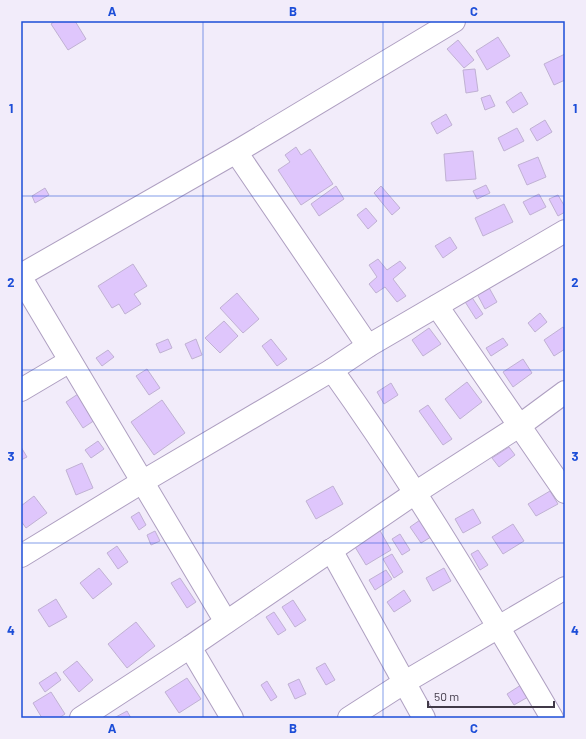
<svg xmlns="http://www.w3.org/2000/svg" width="586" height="739" viewBox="0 0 586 739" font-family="Barlow,sans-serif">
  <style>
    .building { fill: #dfc6fc; stroke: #c0b1d3 }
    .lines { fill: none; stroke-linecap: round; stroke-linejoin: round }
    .minor-casing { stroke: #ae9fc1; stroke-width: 24 }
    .minor { stroke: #fff; stroke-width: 22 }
    .grid { fill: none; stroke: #1d4ed8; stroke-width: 1; stroke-opacity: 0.55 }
    .neatline { fill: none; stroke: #1d4ed8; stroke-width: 1.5 }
    .grid-label { font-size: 13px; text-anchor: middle; font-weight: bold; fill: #1d4ed8 }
  </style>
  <rect width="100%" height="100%" fill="#f2ecfa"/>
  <g class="building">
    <path d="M 55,21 L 75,21 L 86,39 L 68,50 L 51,24 Z"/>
    <path d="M 498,37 L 510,56 L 487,70 L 476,51 Z"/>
    <path d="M 458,40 L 474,60 L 464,68 L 447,49 Z"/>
    <path d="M 565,54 L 565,80 L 554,85 L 544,64 Z"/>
    <path d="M 475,69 L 478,91 L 466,93 L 463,70 Z"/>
    <path d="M 521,92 L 528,104 L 513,113 L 506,102 Z"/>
    <path d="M 490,95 L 495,106 L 485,110 L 481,98 Z"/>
    <path d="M 446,114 L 452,125 L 437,134 L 431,123 Z"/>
    <path d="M 545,120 L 552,132 L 537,141 L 530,129 Z"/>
    <path d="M 517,128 L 524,141 L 504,151 L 498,138 Z"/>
    <path d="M 296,147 L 301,155 L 310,149 L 333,184 L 301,205 L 278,170 L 290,162 L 285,155 Z"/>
    <path d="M 473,151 L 476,179 L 446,181 L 444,154 Z"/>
    <path d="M 538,157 L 546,177 L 527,185 L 518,165 Z"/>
    <path d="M 486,185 L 490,193 L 477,199 L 473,191 Z"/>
    <path d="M 336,186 L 344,199 L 319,216 L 311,204 Z"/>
    <path d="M 381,186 L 400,208 L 392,215 L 374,193 Z"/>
    <path d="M 45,188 L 49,195 L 35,203 L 32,196 Z"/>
    <path d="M 539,194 L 546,207 L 530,215 L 523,202 Z"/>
    <path d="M 558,195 L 565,207 L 565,212 L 558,216 L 549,199 Z"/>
    <path d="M 504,204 L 513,222 L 483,236 L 475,218 Z"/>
    <path d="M 366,208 L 377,221 L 368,229 L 357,215 Z"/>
    <path d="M 450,237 L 457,248 L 443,258 L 435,246 Z"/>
    <path d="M 378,259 L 387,270 L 400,261 L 406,268 L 393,279 L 406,296 L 397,302 L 385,287 L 376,293 L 369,284 L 377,277 L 369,265 Z"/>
    <path d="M 133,264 L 147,286 L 134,294 L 141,304 L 125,314 L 119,304 L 112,308 L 98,286 Z"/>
    <path d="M 487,284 L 497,302 L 485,309 L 475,290 Z"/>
    <path d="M 237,293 L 259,319 L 243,333 L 220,308 Z"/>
    <path d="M 469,293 L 483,314 L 476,319 L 462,297 Z"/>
    <path d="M 540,313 L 547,322 L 535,332 L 528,323 Z"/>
    <path d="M 224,321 L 238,336 L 220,353 L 205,338 Z"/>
    <path d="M 563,327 L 565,330 L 565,349 L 554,356 L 544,340 Z"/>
    <path d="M 429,328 L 441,344 L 423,356 L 412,340 Z"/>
    <path d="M 503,338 L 508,345 L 491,356 L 486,348 Z"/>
    <path d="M 168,339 L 172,348 L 160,353 L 156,344 Z"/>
    <path d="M 196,339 L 202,355 L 192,359 L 185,344 Z"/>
    <path d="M 271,339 L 287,359 L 277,366 L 262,346 Z"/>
    <path d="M 108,350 L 114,357 L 102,366 L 96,358 Z"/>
    <path d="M 523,359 L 532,373 L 513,387 L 503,372 Z"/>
    <path d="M 147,369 L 160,388 L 149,395 L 136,376 Z"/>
    <path d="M 467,382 L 482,402 L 460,419 L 445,399 Z"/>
    <path d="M 391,383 L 398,395 L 384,404 L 377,392 Z"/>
    <path d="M 81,392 L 98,418 L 83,428 L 66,402 Z"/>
    <path d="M 162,400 L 185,433 L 154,455 L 131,422 Z"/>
    <path d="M 428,405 L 452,439 L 443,445 L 419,411 Z"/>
    <path d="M 98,441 L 104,449 L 91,458 L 85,450 Z"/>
    <path d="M 21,447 L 27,457 L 21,460 Z"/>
    <path d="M 509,447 L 515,455 L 499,467 L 492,458 Z"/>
    <path d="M 82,463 L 93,488 L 76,495 L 66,470 Z"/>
    <path d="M 333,486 L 343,504 L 316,519 L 306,501 Z"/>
    <path d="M 550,491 L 558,504 L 536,516 L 528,504 Z"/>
    <path d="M 34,496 L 47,513 L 26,528 L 21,521 L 21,506 Z"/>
    <path d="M 473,509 L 481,523 L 463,533 L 455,519 Z"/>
    <path d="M 139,512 L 146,525 L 139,530 L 131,517 Z"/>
    <path d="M 420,520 L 431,537 L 421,543 L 410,527 Z"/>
    <path d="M 513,524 L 524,541 L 503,554 L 492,537 Z"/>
    <path d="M 378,527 L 391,550 L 366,565 L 352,542 Z"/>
    <path d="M 155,531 L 160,541 L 151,545 L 147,535 Z"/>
    <path d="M 400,534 L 410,550 L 402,555 L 392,539 Z"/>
    <path d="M 117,546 L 128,562 L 118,569 L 107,553 Z"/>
    <path d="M 478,550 L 488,565 L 480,570 L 471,554 Z"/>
    <path d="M 392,554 L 403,572 L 394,578 L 383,559 Z"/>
    <path d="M 99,568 L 112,584 L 93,599 L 80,583 Z"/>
    <path d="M 444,568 L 451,581 L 433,591 L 426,578 Z"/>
    <path d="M 386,570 L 392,579 L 375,590 L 369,580 Z"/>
    <path d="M 180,578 L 196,602 L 187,608 L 171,583 Z"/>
    <path d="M 404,590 L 411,601 L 394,612 L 387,602 Z"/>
    <path d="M 56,599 L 67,617 L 49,627 L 38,610 Z"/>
    <path d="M 293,600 L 306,620 L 295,627 L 282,607 Z"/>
    <path d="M 274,612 L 286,630 L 278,635 L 266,617 Z"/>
    <path d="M 136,622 L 155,646 L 127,668 L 108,644 Z"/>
    <path d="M 77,661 L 93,680 L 79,692 L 63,672 Z"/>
    <path d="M 325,663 L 335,680 L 326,685 L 316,668 Z"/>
    <path d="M 56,672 L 61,680 L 45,692 L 39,683 Z"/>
    <path d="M 187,678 L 201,699 L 179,713 L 165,692 Z"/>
    <path d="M 299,679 L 306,694 L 295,699 L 288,684 Z"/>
    <path d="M 267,681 L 277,697 L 271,701 L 261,685 Z"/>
    <path d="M 521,685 L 528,697 L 514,705 L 507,694 Z"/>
    <path d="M 51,692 L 65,714 L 59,718 L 42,718 L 33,703 Z"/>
    <path d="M 127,711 L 131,718 L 114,718 Z"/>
  </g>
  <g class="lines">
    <g class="minor-casing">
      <g id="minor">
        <path d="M 236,152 L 368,346"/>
        <path d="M 21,275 L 236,152 L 454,21"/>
        <path d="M 21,278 L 226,622"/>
        <path d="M 437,306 L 565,492"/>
        <path d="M 332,370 C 412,482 483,600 552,718"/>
        <path d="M 21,390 L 70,361"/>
        <path d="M 331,550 L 424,718"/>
        <path d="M 21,556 L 142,482 L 332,370 L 368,346 L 565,231"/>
        <path d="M 190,647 L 232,718"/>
        <path d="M 81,718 L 190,647 L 415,493 L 519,426 L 565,392"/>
        <path d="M 349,718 L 405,682 L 565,588"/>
      </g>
    </g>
    <use href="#minor" class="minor"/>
  </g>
  <path class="grid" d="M 203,21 L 203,718M 383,21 L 383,718M 21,196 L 565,196M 21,370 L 565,370M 21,543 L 565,543"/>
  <rect width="586" height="739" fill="none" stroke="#f2ecfa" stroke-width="44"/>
  <path d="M428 701v6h126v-6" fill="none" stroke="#403947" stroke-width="2"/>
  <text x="434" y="701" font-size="12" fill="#403947" stroke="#f2ecfa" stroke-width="3" paint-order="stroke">50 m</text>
  <rect x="22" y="22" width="542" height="695" class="neatline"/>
  <g class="grid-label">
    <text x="112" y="16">A</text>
    <text x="293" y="16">B</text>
    <text x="474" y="16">C</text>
    <text x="11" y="113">1</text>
    <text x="575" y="113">1</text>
    <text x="11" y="287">2</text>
    <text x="575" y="287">2</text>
    <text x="11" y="461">3</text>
    <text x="575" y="461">3</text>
    <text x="11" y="635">4</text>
    <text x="575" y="635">4</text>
    <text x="112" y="733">A</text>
    <text x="293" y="733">B</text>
    <text x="474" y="733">C</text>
  </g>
</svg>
